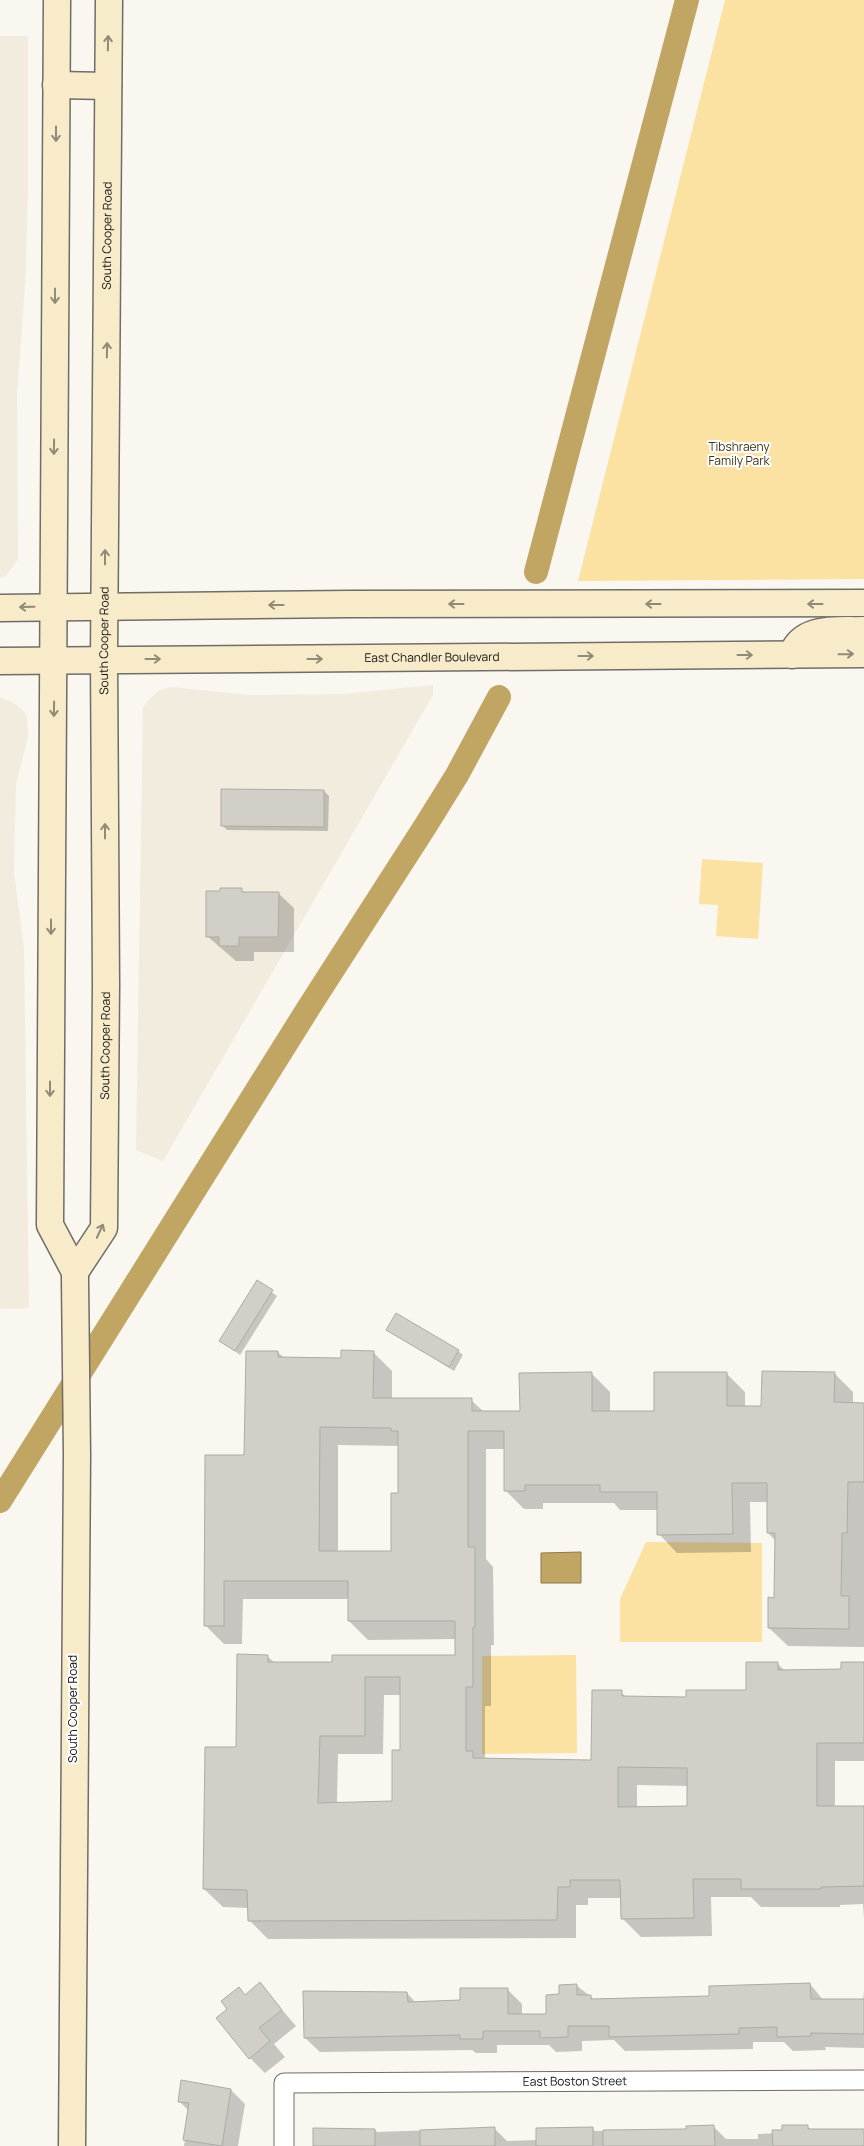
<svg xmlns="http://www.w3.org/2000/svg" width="864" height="2146" viewBox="0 0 864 2146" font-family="Manrope,sans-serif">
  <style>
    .built { fill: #f1ecde }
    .green { fill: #fbe2a3 }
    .water { fill: #c1a663; stroke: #8d7a4a }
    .shadow { fill: #0003; fill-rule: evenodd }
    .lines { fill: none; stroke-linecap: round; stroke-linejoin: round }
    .canal { stroke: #c1a663; stroke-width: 24 }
    .building { fill: #d2cfc8; stroke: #adaba4; fill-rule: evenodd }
    .street-casing { stroke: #6f6d67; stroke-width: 21 }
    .secondary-casing { stroke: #6f6d67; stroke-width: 29 }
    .street { stroke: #fff; stroke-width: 19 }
    .secondary { stroke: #f7ebca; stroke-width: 26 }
    .oneway { stroke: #918a77 }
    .labels { text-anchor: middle; stroke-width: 4; stroke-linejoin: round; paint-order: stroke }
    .street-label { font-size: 12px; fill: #141311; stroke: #fff }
    .park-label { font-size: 12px; fill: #3f3315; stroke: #fff }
  </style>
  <rect width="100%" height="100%" fill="#f9f7f0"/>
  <g class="built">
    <path d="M 0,36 L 28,36 L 28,184 L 26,270 L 17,395 L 18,559 L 6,576 L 0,578 Z"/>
    <path d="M 433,685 L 433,695 L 163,1161 L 136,1150 L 143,707 L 150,698 L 160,690 L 171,687 L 250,695 L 343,694 Z"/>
    <path d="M 0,697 L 16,704 L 27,715 L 28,737 L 16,784 L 14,873 L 24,948 L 29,1308 L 0,1309 Z"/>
  </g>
  <g class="green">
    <path d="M 725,0 L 864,0 L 864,579 L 578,581 Z"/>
    <path d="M 702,859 L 763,863 L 758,939 L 716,936 L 718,905 L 699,904 Z"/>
    <path d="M 646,1542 L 762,1543 L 762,1642 L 620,1642 L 620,1599 Z"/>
    <path d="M 576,1655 L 577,1753 L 482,1754 L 482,1656 Z"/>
  </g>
  <path class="water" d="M 581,1552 L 581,1583 L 541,1583 L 541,1553 Z"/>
  <g class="shadow">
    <path d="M 324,791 L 329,796 L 328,831 L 227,830 L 222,825 Z"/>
    <path d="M 241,890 L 245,893 L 278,893 L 294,908 L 294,952 L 254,952 L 254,961 L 236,961 L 207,936 Z"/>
    <path d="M 258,1282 L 277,1296 L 240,1355 L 221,1341 Z"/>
    <path d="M 388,1330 L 458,1351 L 463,1355 L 454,1371 Z"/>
    <path d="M 278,1352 L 284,1358 L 342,1359 L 373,1352 L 392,1371 L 392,1400 L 471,1400 L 484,1412 L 521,1412 L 591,1373 L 610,1392 L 610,1412 L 656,1412 L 726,1373 L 745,1392 L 745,1407 L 762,1407 L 834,1373 L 853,1392 L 853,1404 L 864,1404 L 864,1647 L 788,1646 L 769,1628 L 775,1599 L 776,1541 L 768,1533 L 768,1502 L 750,1502 L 751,1552 L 677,1553 L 659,1534 L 658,1510 L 620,1510 L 614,1503 L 543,1503 L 543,1509 L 524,1509 L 505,1490 L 505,1449 L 486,1449 L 486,1559 L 493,1567 L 494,1645 L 491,1645 L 491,1706 L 485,1706 L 485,1760 L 592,1761 L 621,1692 L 627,1698 L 687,1698 L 748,1692 L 778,1664 L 785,1671 L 843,1671 L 864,1664 L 864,1761 L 835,1761 L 835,1807 L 864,1807 L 864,1919 L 863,1904 L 840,1905 L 840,1907 L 761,1907 L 751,1897 L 711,1897 L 712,1936 L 641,1937 L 622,1918 L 622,1898 L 588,1898 L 588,1905 L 576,1905 L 576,1938 L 268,1939 L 249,1920 L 249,1908 L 223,1907 L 204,1889 L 238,1749 L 267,1656 L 275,1663 L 333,1664 L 456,1656 L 456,1639 L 368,1640 L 349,1621 L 349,1599 L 243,1599 L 242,1644 L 224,1644 L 205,1625 L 246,1457 ZM 338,1445 L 400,1446 L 400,1495 L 393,1553 L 338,1553 ZM 384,1695 L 401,1695 L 401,1752 L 394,1802 L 337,1803 L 338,1754 L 383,1754 ZM 637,1785 L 688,1786 L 688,1807 L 637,1808 Z"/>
    <path d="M 260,1984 L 296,2026 L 274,2044 L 285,2057 L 265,2073 L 250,2058 Z"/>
    <path d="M 810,1984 L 824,2001 L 863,2001 L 864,1991 L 864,2048 L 825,2047 L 826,2050 L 793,2051 L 784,2042 L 753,2042 L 753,2049 L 625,2051 L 614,2040 L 582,2041 L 582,2051 L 556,2052 L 549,2045 L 497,2045 L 497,2053 L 476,2053 L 472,2050 L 320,2052 L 305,2038 L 407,1993 L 416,2003 L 461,2001 L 507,1989 L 522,2004 L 522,2015 L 547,2015 L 560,1995 L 576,1985 L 595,2000 L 710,1998 Z"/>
    <path d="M 231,2090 L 245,2104 L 238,2146 L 184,2146 L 189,2111 L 179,2101 Z"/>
    <path d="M 807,2126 L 812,2131 L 864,2130 L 864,2146 L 314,2146 L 375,2130 L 377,2132 L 494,2128 L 507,2141 L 537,2140 L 593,2129 L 595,2131 L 688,2130 L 714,2127 L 726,2139 L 758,2139 L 758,2134 L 784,2133 Z"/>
  </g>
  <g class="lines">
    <g class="canal">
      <path d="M 536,572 L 687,0"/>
      <path d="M 0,1501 L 309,1007 L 426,825 L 457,775 L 499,697"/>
    </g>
  </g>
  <g class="building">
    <path d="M 221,789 L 324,790 L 324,827 L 221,826 Z"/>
    <path d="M 220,888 L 242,888 L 242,892 L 279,892 L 278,937 L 239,937 L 239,946 L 219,946 L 219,937 L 206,937 L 206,891 L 220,891 Z"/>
    <path d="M 257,1280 L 273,1290 L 235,1351 L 219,1341 Z"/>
    <path d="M 396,1313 L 459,1350 L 449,1367 L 386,1330 Z"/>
    <path d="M 341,1350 L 374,1351 L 373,1398 L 472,1398 L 472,1411 L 520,1411 L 519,1373 L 592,1372 L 592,1411 L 654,1411 L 654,1372 L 727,1372 L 727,1406 L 761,1406 L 762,1371 L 835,1372 L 834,1402 L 864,1403 L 864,1482 L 848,1482 L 847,1533 L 842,1533 L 841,1596 L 849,1596 L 849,1629 L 768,1628 L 768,1597 L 774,1598 L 775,1533 L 767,1533 L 767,1483 L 732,1483 L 733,1534 L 657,1535 L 657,1492 L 600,1492 L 600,1485 L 525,1485 L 525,1491 L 504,1491 L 504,1431 L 468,1431 L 468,1547 L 475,1547 L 475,1627 L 473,1627 L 473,1687 L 466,1687 L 466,1751 L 473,1751 L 473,1758 L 591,1760 L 592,1690 L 622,1690 L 622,1696 L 686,1697 L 686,1690 L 746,1690 L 746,1662 L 778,1662 L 778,1670 L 841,1669 L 841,1662 L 864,1662 L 864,1743 L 817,1743 L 817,1806 L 864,1806 L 864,1886 L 821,1887 L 821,1889 L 741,1889 L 741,1879 L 693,1879 L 694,1918 L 621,1919 L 620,1880 L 570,1880 L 570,1887 L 558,1887 L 557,1920 L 248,1921 L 247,1890 L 203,1889 L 205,1747 L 236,1747 L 237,1654 L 268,1655 L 268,1662 L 332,1662 L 332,1655 L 455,1655 L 455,1621 L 348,1621 L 348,1581 L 224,1581 L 224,1626 L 204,1626 L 205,1455 L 244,1455 L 246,1351 L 278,1351 L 278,1357 L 341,1358 ZM 320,1427 L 391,1428 L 391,1431 L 398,1431 L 398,1493 L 391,1493 L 391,1551 L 319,1551 ZM 365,1677 L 400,1677 L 400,1750 L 392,1750 L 392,1801 L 318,1803 L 320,1736 L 365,1736 ZM 618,1767 L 687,1768 L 687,1806 L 618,1807 Z"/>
    <path d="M 260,1982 L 282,2010 L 259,2028 L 270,2041 L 249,2059 L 216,2018 L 227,2009 L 221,2001 L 239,1987 L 245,1995 Z"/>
    <path d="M 810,1983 L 811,1999 L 864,1999 L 864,2034 L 811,2033 L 811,2036 L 777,2037 L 777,2027 L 739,2028 L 739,2034 L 609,2037 L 609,2026 L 568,2026 L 568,2037 L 540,2038 L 540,2031 L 483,2031 L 483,2039 L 460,2039 L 460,2035 L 304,2038 L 303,1991 L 407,1992 L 408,2002 L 460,2000 L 460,1988 L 508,1988 L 508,2014 L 546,2014 L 546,1995 L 559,1994 L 559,1985 L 577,1984 L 577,1995 L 591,1995 L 591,1999 L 709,1996 L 709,1986 Z"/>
    <path d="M 181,2080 L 231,2089 L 222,2146 L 183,2140 L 189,2103 L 178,2102 Z"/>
    <path d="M 714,2125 L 715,2146 L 603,2146 L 603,2130 L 686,2129 L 686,2126 Z"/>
    <path d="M 782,2125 L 808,2125 L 808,2129 L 864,2129 L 864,2146 L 773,2146 L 772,2130 L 782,2130 Z"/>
    <path d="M 495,2127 L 495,2146 L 420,2146 L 420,2130 Z"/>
    <path d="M 593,2127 L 593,2146 L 536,2146 L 536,2128 Z"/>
    <path d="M 313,2128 L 375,2129 L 375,2146 L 313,2146 Z"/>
  </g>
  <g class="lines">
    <g class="street-casing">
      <g id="street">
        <path id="s1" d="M 284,2146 L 284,2083 L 864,2080"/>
      </g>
    </g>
    <g class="secondary-casing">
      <g id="secondary">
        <path d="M 57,0 L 50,1225 L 75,1272 L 75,1280 L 77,1455 L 72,2146"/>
        <path d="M 56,85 L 108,86"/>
        <path d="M 0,608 L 350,604 L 864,603"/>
        <path d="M 792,655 C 802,625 838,631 864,630"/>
        <path id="s2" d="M 0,661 L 864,654"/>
        <path id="s3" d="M 75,1272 L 104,1228 L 106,985 L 104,659 L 109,0"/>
      </g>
    </g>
    <use href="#street" class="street"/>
    <use href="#secondary" class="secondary"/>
  </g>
  <defs><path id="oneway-shaft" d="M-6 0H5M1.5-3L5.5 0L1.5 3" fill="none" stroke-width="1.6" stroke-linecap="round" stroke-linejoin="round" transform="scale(1.25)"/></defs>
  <g class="oneway">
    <use href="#oneway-shaft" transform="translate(108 43) rotate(-89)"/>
    <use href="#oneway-shaft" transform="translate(56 134) rotate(90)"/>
    <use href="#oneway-shaft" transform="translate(55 296) rotate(90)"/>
    <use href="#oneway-shaft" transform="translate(107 350) rotate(-89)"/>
    <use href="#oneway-shaft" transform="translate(54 447) rotate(91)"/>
    <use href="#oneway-shaft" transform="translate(105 557) rotate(-90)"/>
    <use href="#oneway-shaft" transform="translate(456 604) rotate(-180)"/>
    <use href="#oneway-shaft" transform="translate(653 604) rotate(180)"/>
    <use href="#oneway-shaft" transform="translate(815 604) rotate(180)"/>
    <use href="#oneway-shaft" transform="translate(276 605) rotate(180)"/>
    <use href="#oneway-shaft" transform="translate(27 607) rotate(179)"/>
    <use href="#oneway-shaft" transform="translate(846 654) rotate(-1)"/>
    <use href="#oneway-shaft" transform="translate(745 655)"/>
    <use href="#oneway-shaft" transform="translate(586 656)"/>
    <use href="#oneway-shaft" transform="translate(153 659)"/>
    <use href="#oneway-shaft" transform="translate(315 659)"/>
    <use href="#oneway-shaft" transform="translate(54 709) rotate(91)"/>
    <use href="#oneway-shaft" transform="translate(105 831) rotate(-90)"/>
    <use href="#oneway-shaft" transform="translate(51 927) rotate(90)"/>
    <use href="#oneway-shaft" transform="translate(50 1089) rotate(90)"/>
    <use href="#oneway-shaft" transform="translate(100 1231) rotate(-65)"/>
  </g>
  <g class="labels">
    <g class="street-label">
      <text dy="4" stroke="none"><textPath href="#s3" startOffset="1045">South Cooper Road</textPath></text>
      <text dy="4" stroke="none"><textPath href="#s3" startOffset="640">South Cooper Road</textPath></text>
      <text dy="4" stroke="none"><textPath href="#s2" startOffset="432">East Chandler Boulevard</textPath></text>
      <text dy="4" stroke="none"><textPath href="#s3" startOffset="235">South Cooper Road</textPath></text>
      <text transform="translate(73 1709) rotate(-90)" y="4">South Cooper Road</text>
      <text dy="4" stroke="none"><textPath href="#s1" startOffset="354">East Boston Street</textPath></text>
    </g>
    <g class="park-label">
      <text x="739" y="451">Tibshraeny<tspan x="739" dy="14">Family Park</tspan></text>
    </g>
  </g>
</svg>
